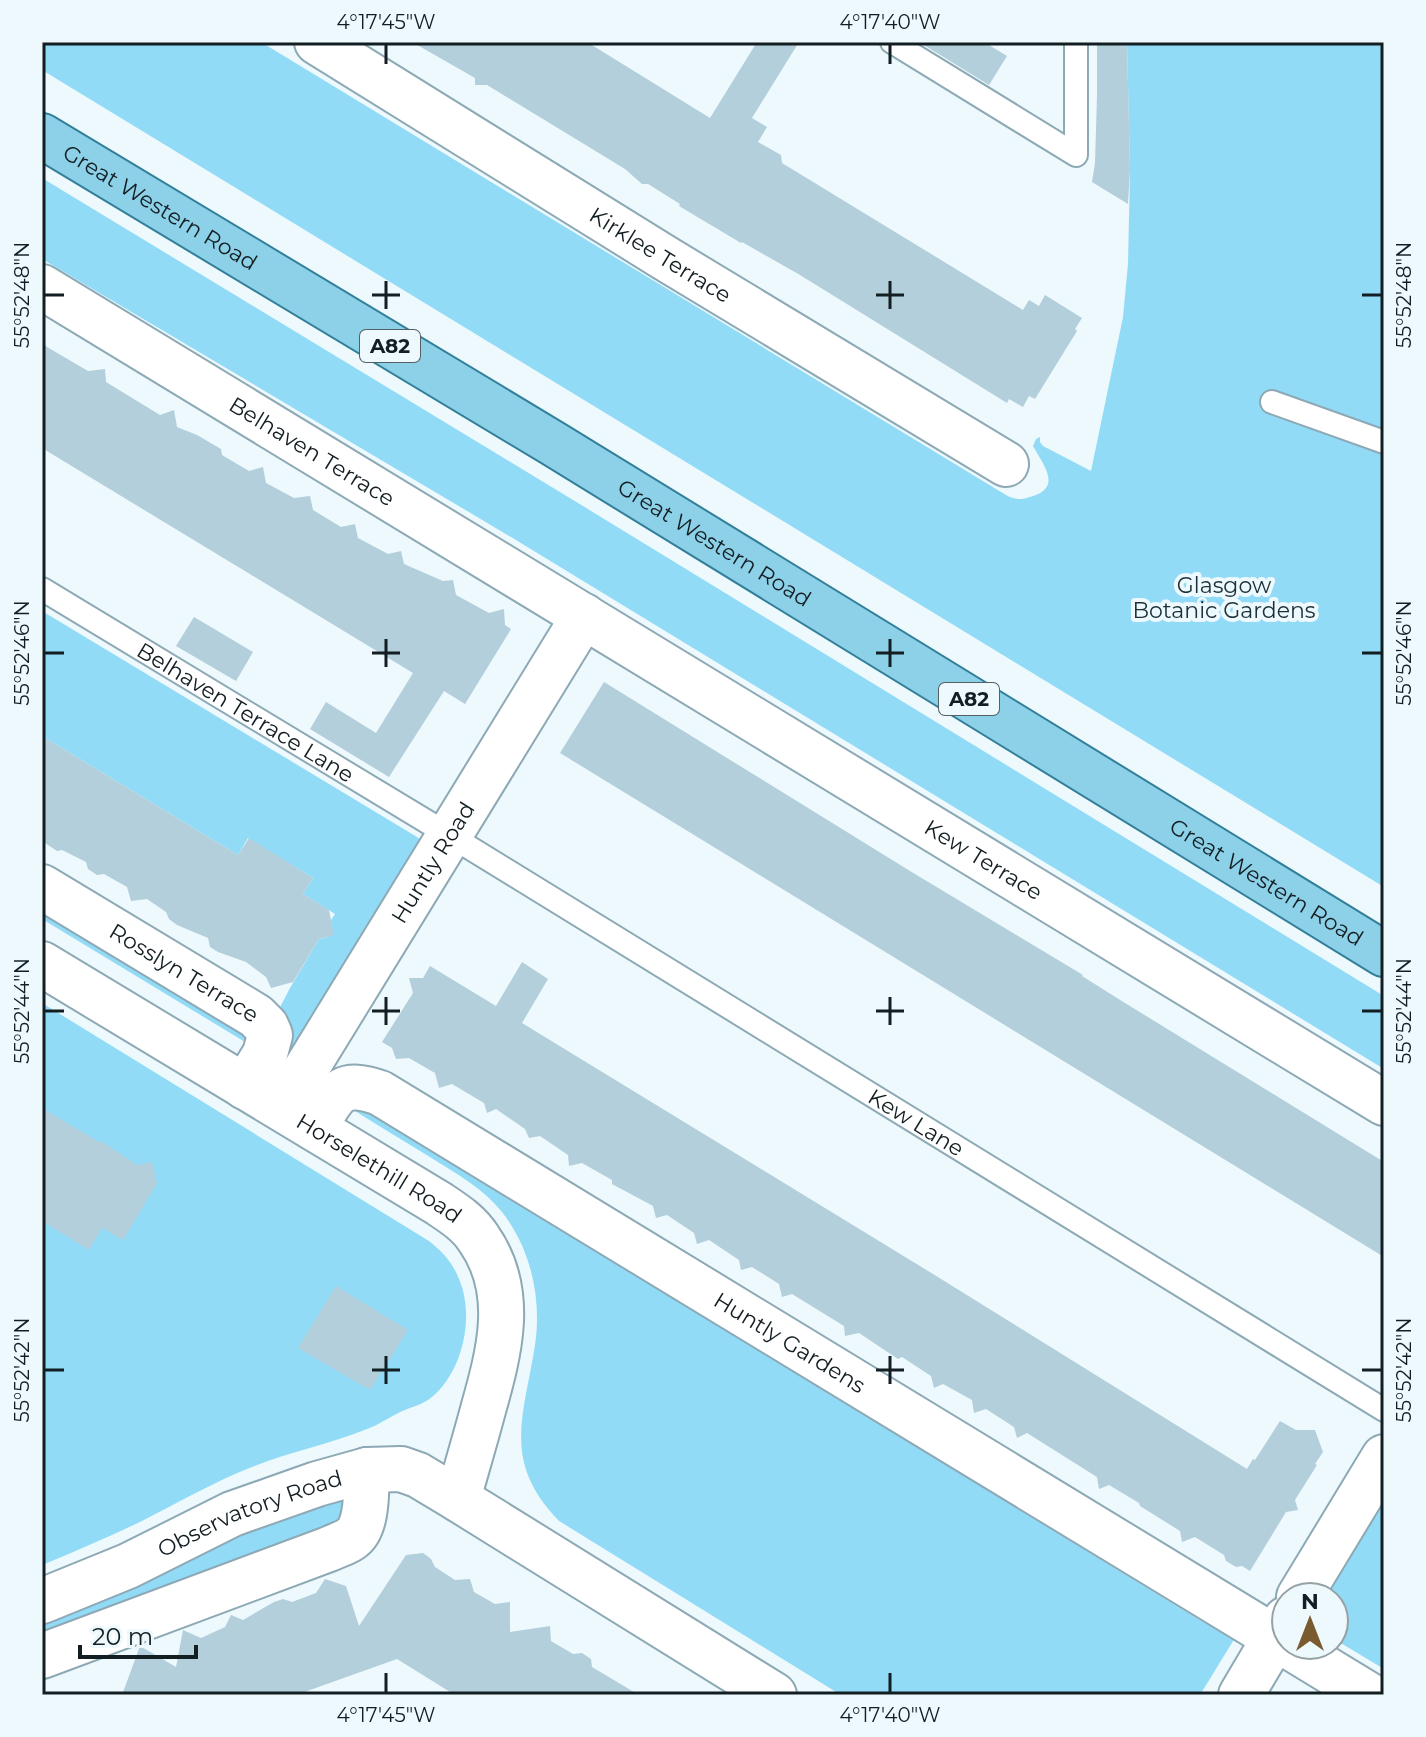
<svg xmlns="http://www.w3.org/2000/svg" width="1426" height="1737" viewBox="0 0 1426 1737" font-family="Montserrat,sans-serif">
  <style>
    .green { fill: #92dbf7 }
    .building { fill: #b2cfdb }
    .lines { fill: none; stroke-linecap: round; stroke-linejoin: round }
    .lane-casing { stroke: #8da9b5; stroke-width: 26 }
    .street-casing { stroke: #8da9b5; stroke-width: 48 }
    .primary-casing { stroke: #317f99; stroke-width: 48 }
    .lane { stroke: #fff; stroke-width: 22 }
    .street { stroke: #fff; stroke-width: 44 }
    .primary { stroke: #8dd1e8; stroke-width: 44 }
    .ticks { fill: none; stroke: #131e23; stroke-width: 3 }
    .labels { text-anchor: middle; stroke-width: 8; stroke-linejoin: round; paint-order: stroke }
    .shield { fill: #edf9fd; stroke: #546064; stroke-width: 2 }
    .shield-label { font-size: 20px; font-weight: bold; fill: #131e23 }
    .street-label { font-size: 22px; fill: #131e23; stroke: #edf9fd }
    .park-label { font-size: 22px; fill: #1b3037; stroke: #edf9fd }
    .neatline { fill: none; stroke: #131e23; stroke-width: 3 }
    .ticks-label { font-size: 20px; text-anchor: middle; fill: #131e23 }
  </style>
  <rect width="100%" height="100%" fill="#edf9fd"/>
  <g class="green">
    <path d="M 42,42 L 261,42 L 1006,495 C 1015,500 1021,500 1030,497 C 1063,488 1044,466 1033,446 L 1036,439 L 1040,437 L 1040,442 L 1043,446 L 1091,471 L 1123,317 L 1128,264 L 1130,171 L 1127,42 L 1384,42 L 1384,887 L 42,70 Z"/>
    <path d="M 42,178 L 578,503 L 1384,996 L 1384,1069 L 511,537 L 42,259 Z"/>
    <path d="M 42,611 L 422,840 L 283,1066 L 277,1013 L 290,988 L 319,939 L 327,937 L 332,928 L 331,920 L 335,914 L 303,894 L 313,878 L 248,838 L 238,855 L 42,736 Z"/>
    <path d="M 42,903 L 248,1028 L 255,1048 L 42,919 Z"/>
    <path d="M 42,1003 L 429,1241 C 442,1251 453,1263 459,1279 C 475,1316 463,1371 432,1397 C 423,1404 415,1406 405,1410 C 392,1415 381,1424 367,1429 C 330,1444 289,1452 252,1467 C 214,1482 179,1502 142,1521 C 109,1537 76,1551 42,1565 Z"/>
    <path d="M 357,1105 L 1203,1622 C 1214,1629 1227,1627 1238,1633 L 1200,1695 L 841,1695 L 559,1521 C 501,1461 524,1416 535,1345 C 542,1299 531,1249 502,1212 C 483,1188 455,1173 430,1157 C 402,1140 374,1123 347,1106 Z"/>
    <path d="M 1384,1487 L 1384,1669 L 1334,1639 L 1334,1597 L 1316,1597 Z"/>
    <path d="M 345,1498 L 350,1518 L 42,1644 L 42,1624 L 119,1595 L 231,1539 L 272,1521 Z"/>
  </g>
  <g class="building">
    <path d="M 412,42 L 587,42 L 710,118 L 757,42 L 799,42 L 752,118 L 767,127 L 758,142 L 781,155 L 782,163 L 1023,310 L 1029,300 L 1039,306 L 1045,295 L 1082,318 L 1075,329 L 1077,331 L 1035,399 L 1029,396 L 1023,407 L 1009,399 L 1007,403 L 800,275 L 742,242 L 741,243 L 679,206 L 680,204 L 648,184 L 642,184 L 625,169 L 487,85 L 475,85 L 475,78 Z"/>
    <path d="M 919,42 L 984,42 L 1007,56 L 989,85 Z"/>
    <path d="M 1097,42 L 1127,42 L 1130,170 L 1128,204 L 1092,182 L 1095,163 L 1097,96 Z"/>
    <path d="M 42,344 L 88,371 L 105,369 L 106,382 L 160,415 L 174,410 L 177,427 L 197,435 L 221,449 L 222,455 L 249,471 L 263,467 L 266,483 L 294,498 L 310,496 L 313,510 L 341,527 L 355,524 L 358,538 L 388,554 L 401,551 L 404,564 L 443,581 L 453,580 L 456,595 L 489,613 L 504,609 L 505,625 L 511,629 L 465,704 L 444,691 L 389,777 L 310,729 L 326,702 L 376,733 L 413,673 L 42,448 Z"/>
    <path d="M 194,617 L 253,652 L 236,681 L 176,646 Z"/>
    <path d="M 604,682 L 910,871 L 1083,975 L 1082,976 L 1125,1003 L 1384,1162 L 1384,1257 L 560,753 Z"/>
    <path d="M 42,736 L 238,855 L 249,838 L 313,878 L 303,894 L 329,910 L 334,935 L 319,939 L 293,982 L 271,988 L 266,977 L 246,962 L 218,952 L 210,947 L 208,938 L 177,925 L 169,919 L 166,912 L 147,899 L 131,901 L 127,887 L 104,874 L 97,875 L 88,869 L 86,862 L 62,850 L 57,851 L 42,841 Z"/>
    <path d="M 522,962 L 548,979 L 522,1023 L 933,1274 L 1247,1469 L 1253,1459 L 1255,1460 L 1280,1421 L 1296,1430 L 1315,1430 L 1323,1452 L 1315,1464 L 1317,1465 L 1295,1500 L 1298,1510 L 1286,1512 L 1250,1571 L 1242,1566 L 1236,1567 L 1226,1561 L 1224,1555 L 1195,1537 L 1182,1542 L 1180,1531 L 1140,1506 L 1139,1503 L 1109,1485 L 1099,1489 L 1097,1477 L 1027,1433 L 1017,1438 L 1014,1427 L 986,1409 L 974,1413 L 972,1400 L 943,1384 L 934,1388 L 931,1376 L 902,1357 L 898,1359 L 859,1333 L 845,1336 L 844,1326 L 792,1294 L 782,1297 L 779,1284 L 752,1267 L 741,1270 L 739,1260 L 709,1240 L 697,1244 L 694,1233 L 667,1215 L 656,1218 L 653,1206 L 612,1184 L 612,1180 L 582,1163 L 569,1166 L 568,1155 L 540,1136 L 529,1138 L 525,1129 L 496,1109 L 487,1113 L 484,1103 L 452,1084 L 439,1088 L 435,1073 L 409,1058 L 396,1059 L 392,1048 L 382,1042 L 413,993 L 409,978 L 423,978 L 430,966 L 496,1006 Z"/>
    <path d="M 42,1108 L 99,1142 L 101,1141 L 137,1165 L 152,1162 L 157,1183 L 123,1240 L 102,1228 L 89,1250 L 42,1221 Z"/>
    <path d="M 336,1286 L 408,1330 L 370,1390 L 298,1348 Z"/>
    <path d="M 423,1553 L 431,1559 L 435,1567 L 455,1580 L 470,1579 L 474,1592 L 495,1604 L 510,1602 L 510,1632 L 550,1626 L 551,1641 L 573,1654 L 582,1653 L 591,1659 L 592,1667 L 639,1695 L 455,1695 L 397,1659 L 296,1695 L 122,1695 L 140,1646 L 176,1667 L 183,1630 L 201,1638 L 225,1627 L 231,1615 L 243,1620 L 274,1602 L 283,1599 L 292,1602 L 316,1593 L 325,1579 L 346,1586 L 359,1626 L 406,1555 Z"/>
  </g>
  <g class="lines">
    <g class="lane-casing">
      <g id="lane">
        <path d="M 892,42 L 1076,155 L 1076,42"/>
        <path d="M 1272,402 L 1384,442"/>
        <path id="s1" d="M 42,589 L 449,835 L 1384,1410"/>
      </g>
    </g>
    <g class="street-casing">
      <g id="street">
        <path id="s2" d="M 317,42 L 665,258 L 1006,464"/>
        <path id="s3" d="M 42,287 L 1384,1103"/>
        <path id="s4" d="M 42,887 L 256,1016 L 266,1026 L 270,1035 L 265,1054 L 245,1087"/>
        <path id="s5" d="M 42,964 L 438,1203 C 453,1213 469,1223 479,1239 C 516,1292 499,1353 483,1410 C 475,1440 466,1470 458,1499"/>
        <path id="s6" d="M 282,1108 L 584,616"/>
        <path id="s7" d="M 314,1128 C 335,1095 338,1078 380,1093 L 1369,1695"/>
        <path d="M 1299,1597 L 1384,1457"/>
        <path id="s8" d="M 42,1601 L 128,1566 L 232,1514 L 317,1484 L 367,1470 L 401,1469 L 418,1475 L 458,1499 L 774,1695"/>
        <path d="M 42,1656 L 329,1549 C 337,1545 346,1543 352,1538 C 368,1527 366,1488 367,1470"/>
        <path d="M 1241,1695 L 1286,1619"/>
      </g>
    </g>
    <g class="primary-casing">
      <g id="primary">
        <path id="s9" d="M 42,136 L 554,444 L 1384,954"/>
      </g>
    </g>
    <use href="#lane" class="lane"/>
    <use href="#street" class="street"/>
    <use href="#primary" class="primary"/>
  </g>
  <path class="ticks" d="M 386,44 L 386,64M 890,44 L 890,64M 386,281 L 386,309M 890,281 L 890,309M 44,295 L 64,295M 372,295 L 400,295M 876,295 L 904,295M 1362,295 L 1382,295M 386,639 L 386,667M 890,639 L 890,667M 44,653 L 64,653M 372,653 L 400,653M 876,653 L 904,653M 1362,653 L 1382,653M 386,997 L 386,1025M 890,997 L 890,1025M 44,1011 L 64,1011M 372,1011 L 400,1011M 876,1011 L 904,1011M 1362,1011 L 1382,1011M 386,1356 L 386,1384M 890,1356 L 890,1384M 44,1370 L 64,1370M 372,1370 L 400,1370M 876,1370 L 904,1370M 1362,1370 L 1382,1370M 386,1673 L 386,1693M 890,1673 L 890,1693"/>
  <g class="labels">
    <g class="shield">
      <rect x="360" y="330" width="60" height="32" rx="6"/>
      <rect x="939" y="683" width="60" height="32" rx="6"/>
    </g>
    <g class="shield-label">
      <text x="390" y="353">A82</text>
      <text x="969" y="706">A82</text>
    </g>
    <g class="street-label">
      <text dy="8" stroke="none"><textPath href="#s9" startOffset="138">Great Western Road</textPath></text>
      <text dy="8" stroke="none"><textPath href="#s2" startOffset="404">Kirklee Terrace</textPath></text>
      <text dy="8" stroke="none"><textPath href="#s3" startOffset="316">Belhaven Terrace</textPath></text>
      <text dy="8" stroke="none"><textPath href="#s9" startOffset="786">Great Western Road</textPath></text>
      <text dy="8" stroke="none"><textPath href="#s1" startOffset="238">Belhaven Terrace Lane</textPath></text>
      <text dy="8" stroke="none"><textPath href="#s3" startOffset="1102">Kew Terrace</textPath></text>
      <text dy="8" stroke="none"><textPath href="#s6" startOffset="288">Huntly Road</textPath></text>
      <text dy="8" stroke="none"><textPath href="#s9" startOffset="1434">Great Western Road</textPath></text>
      <text dy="8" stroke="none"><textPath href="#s4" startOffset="166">Rosslyn Terrace</textPath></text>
      <text dy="8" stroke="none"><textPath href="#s1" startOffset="1024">Kew Lane</textPath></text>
      <text dy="8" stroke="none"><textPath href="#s5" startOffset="394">Horselethill Road</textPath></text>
      <text dy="8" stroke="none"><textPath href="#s7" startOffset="566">Huntly Gardens</textPath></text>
      <text dy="8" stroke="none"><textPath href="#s8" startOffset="226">Observatory Road</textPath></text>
    </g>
    <g class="park-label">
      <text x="1224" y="593">Glasgow<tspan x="1224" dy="25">Botanic Gardens</tspan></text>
    </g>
  </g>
  <rect width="1426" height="1737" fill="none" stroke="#edf9fd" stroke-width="88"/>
  <g transform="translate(1310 1621)"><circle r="38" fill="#edf9fd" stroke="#96a1a6" stroke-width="2"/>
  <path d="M0-6L14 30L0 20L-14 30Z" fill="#795b2f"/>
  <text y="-12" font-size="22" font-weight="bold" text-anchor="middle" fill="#131e23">N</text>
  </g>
  <path d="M80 1645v12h116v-12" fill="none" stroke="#131e23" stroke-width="4"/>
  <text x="92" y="1645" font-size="24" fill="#131e23" stroke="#edf9fd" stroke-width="6" paint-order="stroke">20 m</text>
  <rect x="44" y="44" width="1338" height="1649" class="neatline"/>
  <g class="ticks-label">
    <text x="386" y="29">4°17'45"W</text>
    <text x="890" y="29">4°17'40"W</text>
    <text transform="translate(22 295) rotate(-90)" y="7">55°52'48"N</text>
    <text transform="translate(1404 295) rotate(-90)" y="7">55°52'48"N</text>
    <text transform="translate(22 653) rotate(-90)" y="7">55°52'46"N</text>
    <text transform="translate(1404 653) rotate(-90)" y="7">55°52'46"N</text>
    <text transform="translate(22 1011) rotate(-90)" y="7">55°52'44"N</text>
    <text transform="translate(1404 1011) rotate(-90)" y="7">55°52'44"N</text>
    <text transform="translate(22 1370) rotate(-90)" y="7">55°52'42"N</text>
    <text transform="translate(1404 1370) rotate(-90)" y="7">55°52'42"N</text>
    <text x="386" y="1722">4°17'45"W</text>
    <text x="890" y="1722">4°17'40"W</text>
  </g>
</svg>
